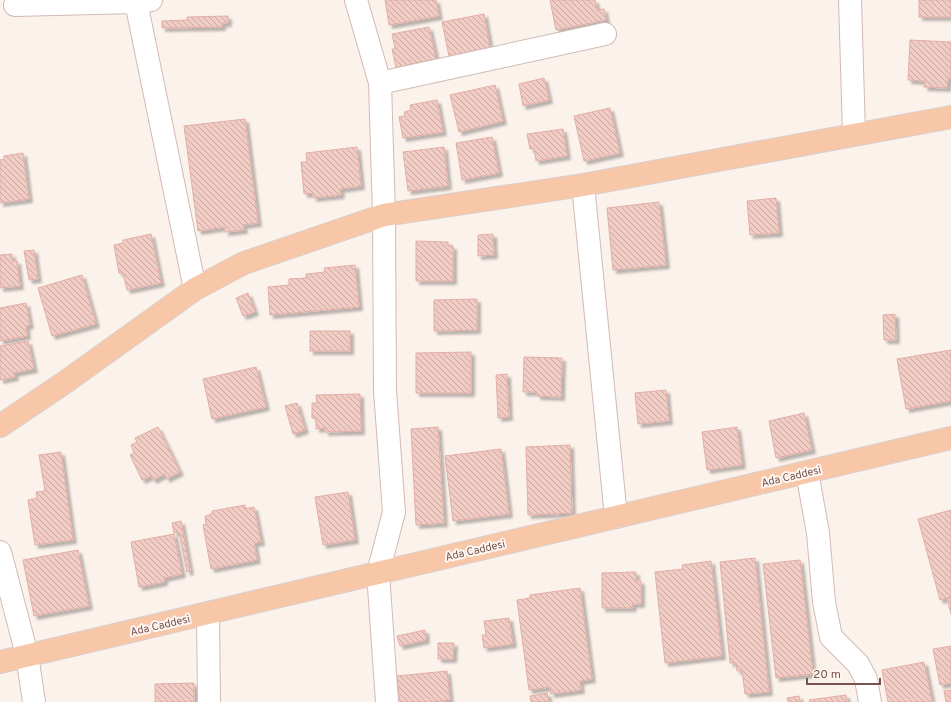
<svg xmlns="http://www.w3.org/2000/svg" width="951" height="702" viewBox="0 0 951 702" font-family="Overpass,sans-serif">
  <style>
    .building { fill: url(#building-back-hatch); stroke: #e3aea5; filter: url(#shadow) }
    .lines { fill: none; stroke-linecap: round; stroke-linejoin: round }
    .minor-casing { stroke: #d2bab4; stroke-width: 24 }
    .major-casing { stroke: #d9cfcd; stroke-width: 24 }
    .minor { stroke: #fff; stroke-width: 22 }
    .major { stroke: #f8c7a8; stroke-width: 22 }
    .labels { text-anchor: middle; stroke-width: 4; stroke-linejoin: round; paint-order: stroke }
    .street-label { font-size: 11px; fill: #78544e; stroke: #fff7f3 }
  </style>
  <defs>
    <pattern id="building-back-hatch" width="6" height="6" patternUnits="userSpaceOnUse"><rect width="6" height="6" fill="#f1ccc4"/><path d="M-1 5l2 2M0 0l6 6M5-1l2 2" fill="none" stroke="#c8a8a1"/></pattern>
    <filter id="shadow"><feDropShadow dx="3.5" dy="3.5" stdDeviation="1" flood-color="#0004"/></filter>
  </defs>
  <rect width="100%" height="100%" fill="#fcf2ec"/>
  <g class="building">
    <path d="M 385,0 L 436,0 L 439,16 L 389,25 Z"/>
    <path d="M 550,0 L 595,0 L 597,10 L 604,9 L 606,20 L 556,30 Z"/>
    <rect x="919" y="0" width="32" height="17"/>
    <path d="M 484,14 L 490,48 L 449,56 L 442,22 Z"/>
    <path d="M 228,16 L 228,23 L 222,23 L 222,27 L 162,28 L 162,21 L 187,20 L 187,17 Z"/>
    <path d="M 429,27 L 436,59 L 396,68 L 392,49 L 395,49 L 392,34 Z"/>
    <path d="M 910,40 L 951,42 L 951,78 L 948,78 L 947,88 L 924,87 L 925,81 L 908,80 Z"/>
    <path d="M 544,78 L 549,100 L 523,106 L 519,84 Z"/>
    <path d="M 495,85 L 503,121 L 459,132 L 450,95 Z"/>
    <path d="M 437,100 L 443,132 L 403,138 L 399,117 L 405,116 L 404,112 L 411,110 L 410,105 Z"/>
    <path d="M 610,108 L 620,153 L 584,161 L 574,116 Z"/>
    <path d="M 245,119 L 258,223 L 243,225 L 244,230 L 225,232 L 225,227 L 198,231 L 184,126 Z"/>
    <path d="M 563,129 L 567,156 L 536,161 L 534,148 L 530,149 L 527,134 Z"/>
    <path d="M 492,137 L 499,173 L 462,180 L 456,143 Z"/>
    <path d="M 357,147 L 361,186 L 340,189 L 341,195 L 313,198 L 313,193 L 304,194 L 301,162 L 307,162 L 306,153 Z"/>
    <path d="M 444,147 L 448,186 L 408,191 L 403,152 Z"/>
    <path d="M 23,153 L 29,199 L 0,203 L 0,160 L 4,159 L 4,156 Z"/>
    <path d="M 776,198 L 779,233 L 750,235 L 747,201 Z"/>
    <path d="M 659,202 L 666,265 L 613,270 L 607,208 Z"/>
    <path d="M 151,234 L 161,283 L 127,290 L 123,273 L 119,273 L 114,245 L 123,243 L 123,240 Z"/>
    <path d="M 493,234 L 494,255 L 478,256 L 478,235 Z"/>
    <path d="M 416,241 L 448,242 L 448,246 L 453,246 L 453,281 L 416,281 Z"/>
    <path d="M 34,250 L 38,279 L 29,280 L 24,251 Z"/>
    <path d="M 12,254 L 12,261 L 17,261 L 20,286 L 0,288 L 0,255 Z"/>
    <path d="M 355,265 L 359,307 L 270,315 L 268,287 L 289,285 L 289,279 L 306,278 L 306,274 L 325,272 L 324,268 Z"/>
    <path d="M 82,275 L 96,324 L 52,336 L 38,288 Z"/>
    <path d="M 248,293 L 255,312 L 243,316 L 236,298 Z"/>
    <path d="M 477,299 L 477,330 L 434,331 L 434,300 Z"/>
    <path d="M 26,303 L 30,325 L 26,326 L 27,336 L 0,341 L 0,308 Z"/>
    <path d="M 895,314 L 896,340 L 884,340 L 883,315 Z"/>
    <rect x="310" y="331" width="40" height="20"/>
    <path d="M 28,341 L 34,369 L 14,373 L 15,377 L 0,380 L 0,346 Z"/>
    <path d="M 951,350 L 951,401 L 906,409 L 897,359 Z"/>
    <path d="M 471,352 L 471,393 L 416,393 L 416,353 Z"/>
    <path d="M 524,357 L 562,358 L 561,397 L 537,396 L 537,392 L 523,392 Z"/>
    <path d="M 256,367 L 266,407 L 212,419 L 203,379 Z"/>
    <path d="M 507,374 L 509,417 L 498,418 L 496,375 Z"/>
    <path d="M 666,390 L 669,421 L 638,424 L 635,393 Z"/>
    <path d="M 360,394 L 361,431 L 325,432 L 325,428 L 316,429 L 316,418 L 312,418 L 312,403 L 317,403 L 316,395 Z"/>
    <path d="M 297,403 L 305,430 L 293,434 L 285,406 Z"/>
    <path d="M 804,413 L 812,450 L 776,458 L 769,421 Z"/>
    <path d="M 158,427 L 180,472 L 166,479 L 165,474 L 153,480 L 151,476 L 142,480 L 130,455 L 134,453 L 131,445 L 137,442 L 135,438 Z"/>
    <path d="M 438,427 L 444,523 L 416,525 L 411,429 Z"/>
    <path d="M 737,427 L 742,465 L 707,470 L 702,432 Z"/>
    <path d="M 570,445 L 572,513 L 528,515 L 526,447 Z"/>
    <path d="M 501,449 L 509,514 L 453,521 L 445,456 Z"/>
    <path d="M 61,452 L 73,540 L 35,545 L 28,500 L 37,498 L 36,492 L 45,491 L 39,455 Z"/>
    <path d="M 348,492 L 355,540 L 323,545 L 315,497 Z"/>
    <path d="M 245,505 L 245,509 L 254,507 L 261,542 L 254,543 L 257,560 L 211,569 L 203,525 L 206,524 L 205,516 L 212,514 L 212,511 Z"/>
    <path d="M 951,510 L 951,597 L 940,600 L 918,519 Z"/>
    <path d="M 181,521 L 190,571 L 187,572 L 179,532 L 174,533 L 172,523 Z"/>
    <path d="M 174,534 L 182,574 L 164,578 L 164,582 L 139,587 L 131,542 Z"/>
    <path d="M 78,550 L 89,606 L 34,616 L 23,560 Z"/>
    <path d="M 755,558 L 769,692 L 745,694 L 742,670 L 737,671 L 736,663 L 730,663 L 720,562 Z"/>
    <path d="M 800,560 L 813,674 L 776,678 L 763,564 Z"/>
    <path d="M 711,561 L 722,656 L 665,663 L 655,572 L 683,569 L 682,565 Z"/>
    <path d="M 636,572 L 636,581 L 641,581 L 641,604 L 632,604 L 633,608 L 602,608 L 602,573 Z"/>
    <path d="M 580,588 L 592,679 L 580,681 L 581,690 L 551,694 L 550,687 L 529,690 L 517,600 L 530,598 L 530,595 Z"/>
    <path d="M 951,598 L 951,614 L 947,599 Z"/>
    <path d="M 509,618 L 513,644 L 484,648 L 482,635 L 486,635 L 484,621 Z"/>
    <path d="M 425,630 L 426,640 L 400,646 L 397,636 Z"/>
    <path d="M 438,643 L 454,643 L 453,659 L 438,659 Z"/>
    <path d="M 951,646 L 951,683 L 940,685 L 933,649 Z"/>
    <path d="M 924,662 L 932,702 L 888,702 L 882,670 Z"/>
    <path d="M 447,671 L 450,700 L 431,702 L 400,702 L 397,676 Z"/>
    <path d="M 194,683 L 194,702 L 155,702 L 155,684 Z"/>
    <path d="M 951,690 L 951,702 L 946,702 L 944,691 Z"/>
    <path d="M 547,693 L 549,702 L 531,702 L 530,696 Z"/>
    <path d="M 846,695 L 847,702 L 810,702 L 809,700 Z"/>
    <path d="M 799,696 L 800,702 L 788,702 L 787,698 Z"/>
  </g>
  <g class="lines">
    <g class="minor-casing">
      <g id="minor">
        <path d="M 356,0 L 380,83 L 384,215 L 385,391 L 394,512 L 378,573 L 387,702"/>
        <path d="M 850,0 L 854,134"/>
        <path d="M 136,2 L 195,289"/>
        <path d="M 15,5 L 136,2 L 151,0"/>
        <path d="M 380,83 L 605,34"/>
        <path d="M 583,185 L 616,517"/>
        <path d="M 807,472 L 818,533 L 824,602 L 831,637 L 858,664 L 866,679 L 870,702"/>
        <path d="M 0,552 L 27,655 L 34,702"/>
        <path d="M 208,613 L 209,702"/>
      </g>
    </g>
    <g class="major-casing">
      <g id="major">
        <path d="M 0,426 L 64,383 L 195,289 L 244,263 L 384,215 L 583,185 L 951,117"/>
        <path d="M 0,662 L 951,438"/>
      </g>
    </g>
    <use href="#minor" class="minor"/>
    <use href="#major" class="major"/>
  </g>
  <g class="labels">
    <g class="street-label">
      <text transform="translate(791 476) rotate(-13)" y="4">Ada Caddesi</text>
      <text transform="translate(475 550) rotate(-13)" y="4">Ada Caddesi</text>
      <text transform="translate(160 625) rotate(-13)" y="4">Ada Caddesi</text>
    </g>
  </g>
  <path d="M807 678v6h73v-6" fill="none" stroke="#78544e" stroke-width="2"/>
  <text x="813" y="678" font-size="12" fill="#78544e" stroke="#fff7f3" stroke-width="3" paint-order="stroke">20 m</text>
</svg>
